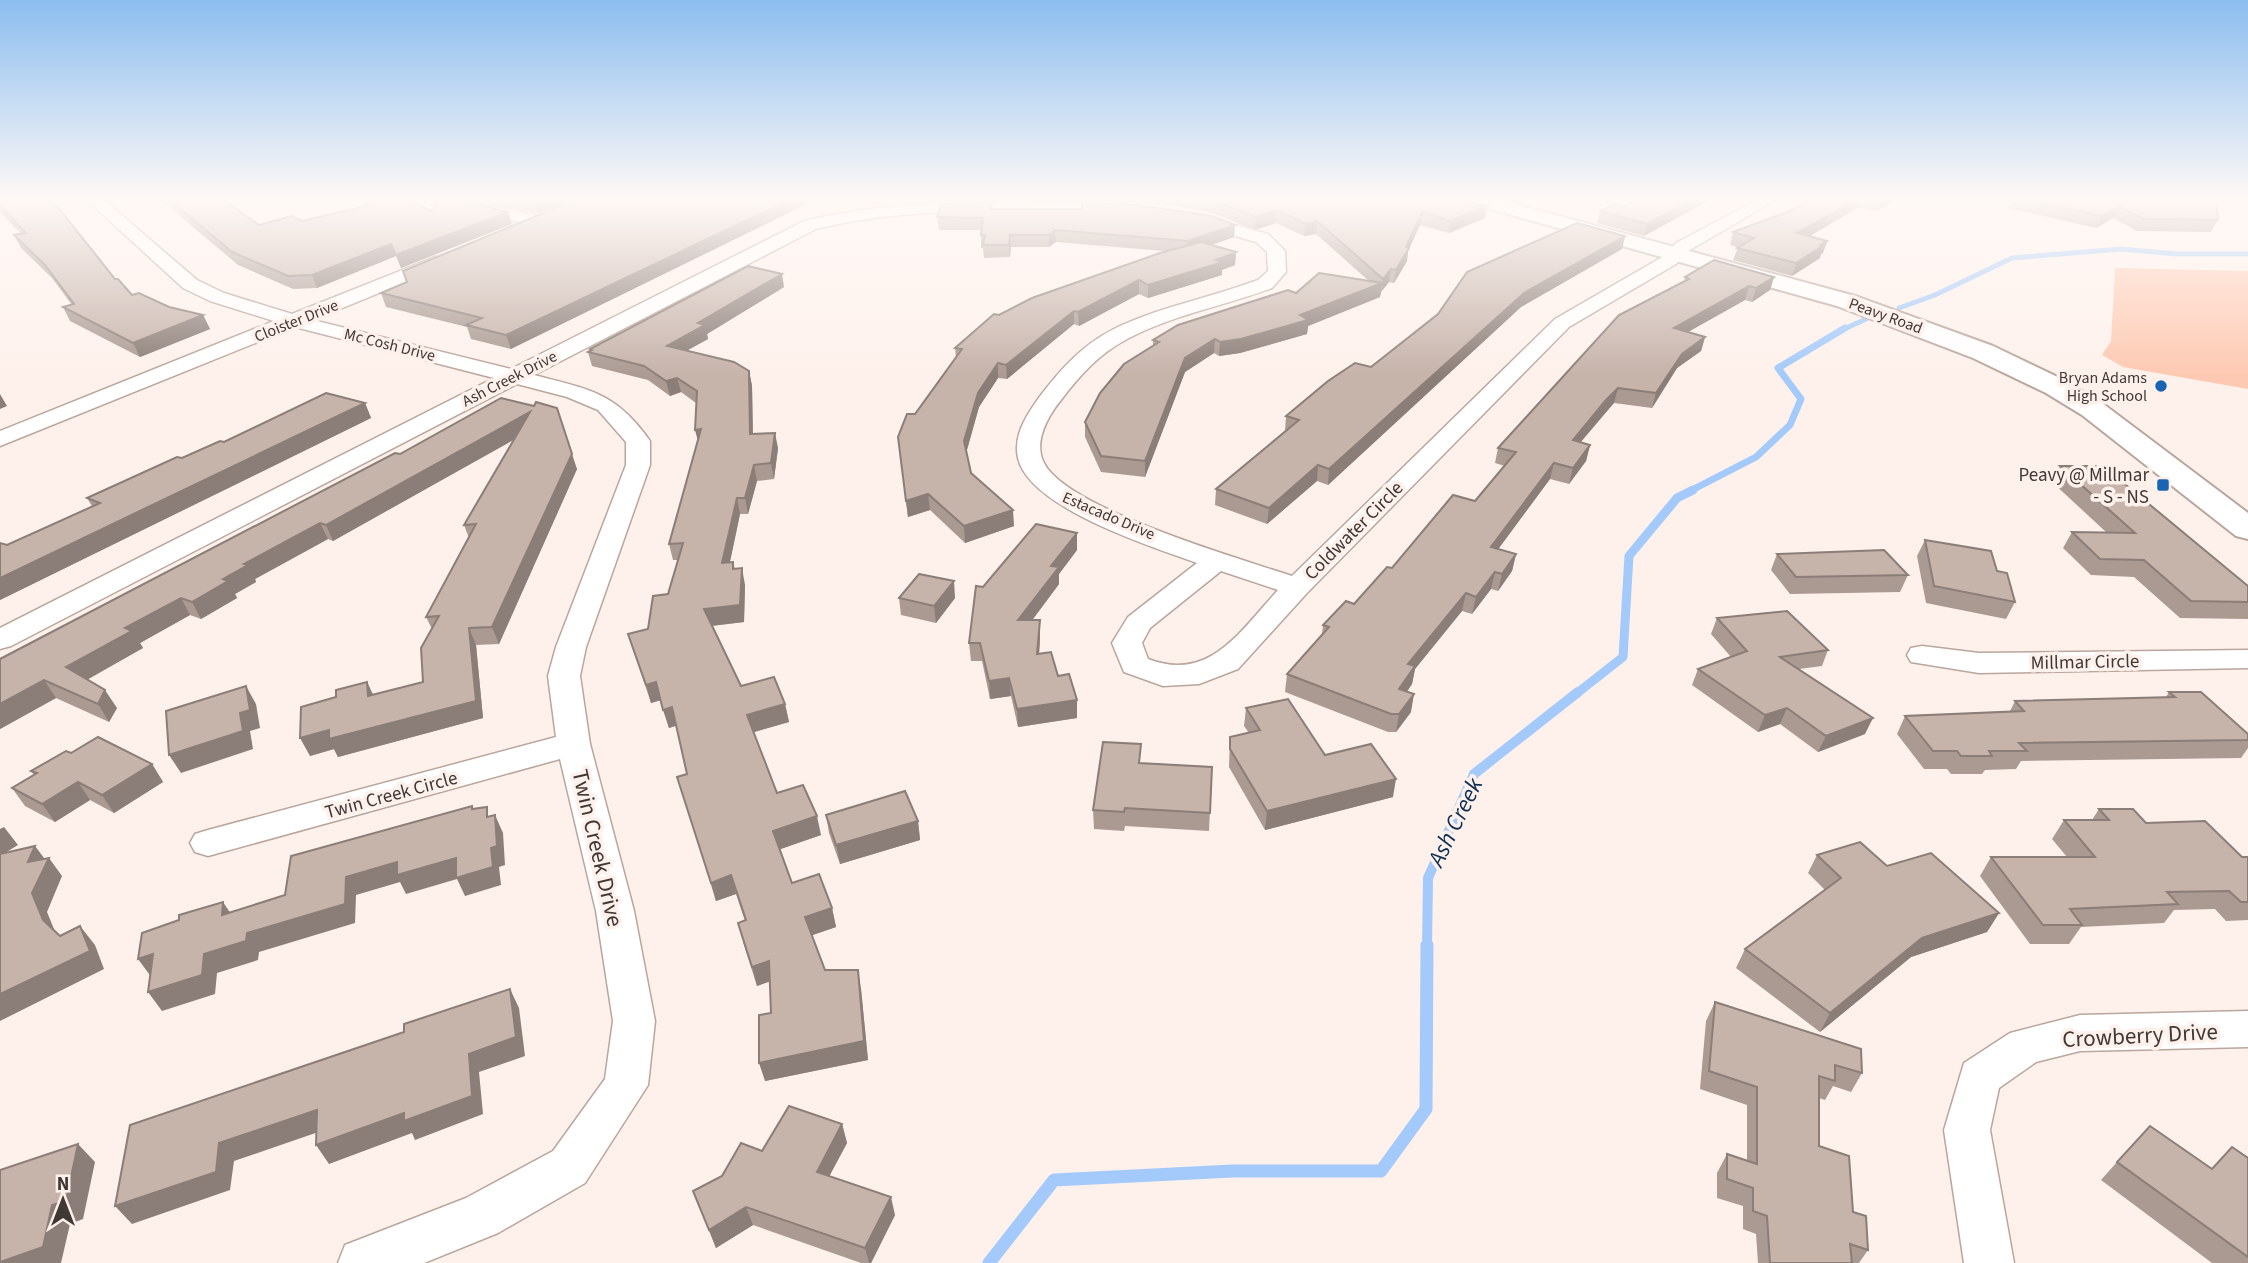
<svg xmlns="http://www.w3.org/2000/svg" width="2248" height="1263" viewBox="0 0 2248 1263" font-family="'Source Sans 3',sans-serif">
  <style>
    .green { fill: #fdc9b2 }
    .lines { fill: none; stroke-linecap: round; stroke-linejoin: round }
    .stream-far4 { stroke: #a3cafa; stroke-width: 5 }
    .stream-far3 { stroke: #a3cafa; stroke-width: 7 }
    .stream-far2 { stroke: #a3cafa; stroke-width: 9 }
    .stream-far1 { stroke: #a3cafa; stroke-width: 10 }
    .stream { stroke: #a3cafa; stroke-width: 13 }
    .street-casing { stroke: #b9a69d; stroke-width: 3 }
    .secondary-casing { stroke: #b9a69d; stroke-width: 4 }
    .street { fill: #fff; fill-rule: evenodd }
    .secondary { fill: #fff; fill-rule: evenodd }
    .wall { fill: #aa9a92 }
    .shaded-wall { fill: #8b7d77 }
    .building { fill: #c6b3aa; stroke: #8b7d77; stroke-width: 2 }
    .poi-dot { fill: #1965b4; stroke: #fef1ec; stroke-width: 2.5 }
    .labels { text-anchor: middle; stroke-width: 7; stroke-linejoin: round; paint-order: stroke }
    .far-street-label { font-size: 16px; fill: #403835; stroke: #fef1ec }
    .far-poi-label { font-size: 16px; fill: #403835; stroke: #fef1ec; text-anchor: end }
    .poi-label { font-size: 19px; fill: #403835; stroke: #fef1ec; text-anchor: end }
    .street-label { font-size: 19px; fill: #403835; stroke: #fef1ec }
    .near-street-label { font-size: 23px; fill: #403835; stroke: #fef1ec }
    .near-water-label { font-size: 24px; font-style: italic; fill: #0b2d52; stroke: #fef1ec }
  </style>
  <rect width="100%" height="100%" fill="#fef1ec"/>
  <path class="green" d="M 2115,268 L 2248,271 L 2248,389 L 2123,367 L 2102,355 L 2111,341 Z"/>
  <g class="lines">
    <g class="stream-far4">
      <path d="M 2244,200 L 2248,201"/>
      <path d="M 1899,308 L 1935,295 L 2012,258 L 2121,249 L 2177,254 L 2248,254"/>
      <path d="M 1842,330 L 1866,319"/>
    </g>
    <path class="stream-far3" d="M 1690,491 L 1756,457 L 1790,425 L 1801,399 L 1778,368 L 1845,328"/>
    <path class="stream-far2" d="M 1576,694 L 1623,657 L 1629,556 L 1677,498 L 1693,490"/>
    <path class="stream-far1" d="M 1427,947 L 1428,878 L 1474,774 L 1578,692"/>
    <path class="stream" d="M 989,1263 L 1054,1180 L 1232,1171 L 1381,1171 L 1426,1109 L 1427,945"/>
    <g class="street-casing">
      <g id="street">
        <path d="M 87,200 L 104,200 L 197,280 L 224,293 L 292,314 L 435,257 L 447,257 L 450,261 L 447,265 L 313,320 L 511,369 L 804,221 C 907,196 1015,204 1121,203 L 1129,208 L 1121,213 C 1020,213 914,204 816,229 L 534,375 C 588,389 616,392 650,441 L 650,465 L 586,647 L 580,676 L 590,744 L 634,911 L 655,1021 L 648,1085 L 585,1183 L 498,1233 L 424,1263 L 338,1263 L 345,1245 L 466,1198 L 553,1151 L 605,1079 L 613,1021 L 596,911 L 560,759 L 208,856 L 195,852 L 190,843 L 195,834 L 208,830 L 556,737 L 548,676 L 556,647 L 626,465 L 626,442 L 598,410 L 567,397 L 517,384 L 11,646 L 0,649 L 0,628 L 494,378 L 295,327 L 0,446 L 0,431 L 274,321 L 210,301 L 183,288 Z"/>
        <path d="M 440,200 L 461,200 L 544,217 L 546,221 L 538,226 L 456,209 Z"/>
        <path d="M 1757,200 L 1776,200 L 1688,251 L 1676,264 L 1569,327 L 1307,593 L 1238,669 L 1199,684 L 1163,686 L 1124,672 L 1112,643 L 1128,617 L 1197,563 C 1153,547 1029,508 1018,458 C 1013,436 1026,416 1038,399 C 1059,371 1081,346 1112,330 C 1158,307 1210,298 1258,280 L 1268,271 L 1267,252 L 1256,242 L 1189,223 L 1187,219 L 1189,215 L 1195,214 L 1268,234 L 1285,251 L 1286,272 L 1272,288 C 1224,306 1172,315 1127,339 C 1099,354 1080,375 1061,400 C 1048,416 1033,442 1044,463 C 1067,509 1241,559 1292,576 L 1555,319 L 1664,256 L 1676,243 ZM 1221,571 L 1278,590 C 1241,630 1210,683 1148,659 L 1142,643 L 1150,628 Z"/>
        <path d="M 2069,200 L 2122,200 L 2129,206 C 2117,218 2081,211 2069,200 Z"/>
        <path d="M 1922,646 L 1979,653 L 2248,650 L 2248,668 L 1979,673 L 1911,662 L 1907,655 L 1911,648 Z"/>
        <path d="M 2248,1011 L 2248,1047 L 2080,1051 L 2036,1062 L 1999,1088 L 1990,1130 L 2014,1263 L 1964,1263 L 1944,1130 L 1964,1063 L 2010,1033 L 2080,1015 Z"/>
      </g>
    </g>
    <g class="secondary-casing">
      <path id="secondary" d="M 1469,200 L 1501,200 L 1855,296 L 1993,346 L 2066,381 L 2102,403 L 2248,513 L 2248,539 L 2236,536 L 2082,415 L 2046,393 L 1973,358 L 1837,306 L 1472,204 Z"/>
    </g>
    <use href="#street" class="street"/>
    <use href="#secondary" class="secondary"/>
  </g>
  <g class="wall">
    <path d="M 0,200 L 115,279 L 132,295 L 169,307 L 203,315 L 210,329 L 140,357 L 70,321 L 63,307 L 72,305 L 52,278 L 21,248 L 14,235 L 21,234 L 0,212 Z"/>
    <path d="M 161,200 L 224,200 L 259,225 L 302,221 L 367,206 L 366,203 L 368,202 L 364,200 L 410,200 L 431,211 L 512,224 L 401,268 L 396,256 L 317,288 L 293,289 L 238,265 Z"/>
    <path d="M 466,200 L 573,200 L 538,213 Z"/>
    <path d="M 575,200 L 511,349 L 471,339 L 467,327 L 386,307 L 381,293 L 407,283 L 403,271 Z"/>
    <path d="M 945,200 L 997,200 L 945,201 Z"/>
    <path d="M 1098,200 L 1463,200 L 1487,206 L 1485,218 L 1449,233 L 1420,225 L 1408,251 L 1407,261 L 1394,283 L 1389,282 L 1381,292 L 1380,297 L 1308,326 L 1307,334 L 1240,353 L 1219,356 L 1214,353 L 1185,372 L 1145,477 L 1101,472 L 1085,437 L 1085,422 L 1153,346 L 1153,340 L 1296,293 L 1369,281 L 1316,234 L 1304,236 L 1276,223 L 1255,230 L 1212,213 L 1174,205 Z"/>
    <path d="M 1710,200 L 1644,236 L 1597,223 L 1600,211 L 1625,206 Z"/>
    <path d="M 1810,200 L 1896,200 L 1877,211 L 1859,207 L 1809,236 L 1823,253 L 1821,254 L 1820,258 L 1792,276 L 1733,260 L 1738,247 L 1730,245 L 1733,232 L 1790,211 Z"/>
    <path d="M 1992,200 L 2093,200 L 2122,202 L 2125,201 L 2124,200 L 2216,200 L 2218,220 L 2211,232 L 2137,231 L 2113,218 L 2096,228 L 2008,208 L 2010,203 Z"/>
    <path d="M 992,209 L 1235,225 L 1234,237 L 1212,245 L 1236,252 L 1235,265 L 1222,270 L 1222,275 L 1148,298 L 1139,294 L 1079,326 L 1074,324 L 1007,379 L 998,378 L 979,407 L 966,453 L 971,473 L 1014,526 L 965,543 L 930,510 L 908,517 L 898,437 L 956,358 L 955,348 L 999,315 L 1164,251 L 1056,242 L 1049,247 L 1011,247 L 1010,257 L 984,258 L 983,248 L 981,248 L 981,230 L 939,230 L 937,217 Z"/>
    <path d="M 1625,236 L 1622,249 L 1521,307 L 1328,485 L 1317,481 L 1267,524 L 1215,505 L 1216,489 L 1285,431 L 1286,416 L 1371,367 Z"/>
    <path d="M 1685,277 L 1774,277 L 1770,290 L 1752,302 L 1745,300 L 1688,332 L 1705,337 L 1701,351 L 1677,368 L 1652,408 L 1614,403 L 1603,415 L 1580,442 L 1590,445 L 1586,461 L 1569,484 L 1550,479 L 1498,549 L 1516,554 L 1512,571 L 1498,591 L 1491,589 L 1472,614 L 1462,611 L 1415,669 L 1412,684 L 1407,692 L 1411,712 L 1396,732 L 1388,732 L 1285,692 L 1287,674 L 1322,634 L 1323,625 L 1354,604 L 1392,568 L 1475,501 L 1505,466 L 1495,463 L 1498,448 L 1684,281 Z"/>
    <path d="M 784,287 L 707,334 L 708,339 L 687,350 L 749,371 L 752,386 L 753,434 L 778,448 L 774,479 L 757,481 L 748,514 L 740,514 L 730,562 L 733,562 L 735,569 L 745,585 L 744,622 L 712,626 L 741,686 L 785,704 L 789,722 L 753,732 L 777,793 L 821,835 L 780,849 L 792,883 L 832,908 L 836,927 L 812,935 L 825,970 L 861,989 L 868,1060 L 765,1081 L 771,1013 L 770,981 L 757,986 L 743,942 L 745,921 L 736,894 L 716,901 L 683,795 L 687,774 L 676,726 L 669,728 L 661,700 L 651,703 L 628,634 L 648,629 L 668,594 L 678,560 L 673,560 L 669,544 L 698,442 L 696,403 L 681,392 L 670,396 L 648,380 L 592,366 L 588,352 L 590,351 L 590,349 Z"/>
    <path d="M 501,398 L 577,469 L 499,644 L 476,645 L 483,718 L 338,757 L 334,749 L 310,756 L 336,697 L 367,682 L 373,694 L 423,682 L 432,629 L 426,617 L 469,538 L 464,525 L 514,439 L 333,541 L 328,539 L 255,579 L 256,582 L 235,594 L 237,598 L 201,619 L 190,615 L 140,643 L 143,648 L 87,679 L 117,708 L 109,722 L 56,698 L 0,729 L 0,659 L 400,454 Z"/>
    <path d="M 365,403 L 371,418 L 0,600 L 0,543 L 7,545 L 92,506 L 87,498 L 182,458 L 224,442 Z"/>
    <path d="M 2060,466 L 2248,586 L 2248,619 L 2180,618 L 2134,577 L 2091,575 L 2063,548 L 2072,532 L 2106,532 L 2052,482 Z"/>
    <path d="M 1077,533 L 1077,550 L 1059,574 L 1059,584 L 1032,620 L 1040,620 L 1040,638 L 1039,654 L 1077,700 L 1077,718 L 1018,727 L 1011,696 L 990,699 L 982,661 L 971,661 L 969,643 L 983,587 Z"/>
    <path d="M 1925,540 L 1997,571 L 2015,602 L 2006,619 L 1926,603 L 1917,556 Z"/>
    <path d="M 1777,554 L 1908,575 L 1900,592 L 1790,594 L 1771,570 Z"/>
    <path d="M 899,598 L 955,598 L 936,623 L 901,615 Z"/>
    <path d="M 1717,618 L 1828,650 L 1822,666 L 1799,669 L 1865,734 L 1818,752 L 1780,724 L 1758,732 L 1692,685 L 1698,669 L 1731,657 L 1711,634 Z"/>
    <path d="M 2169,692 L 2248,734 L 2248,748 L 2241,758 L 2021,761 L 2016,769 L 1985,770 L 1982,774 L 1951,774 L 1947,769 L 1924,769 L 1897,734 L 1905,716 L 2010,711 L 2015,701 L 2166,697 Z"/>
    <path d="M 1246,708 L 1325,755 L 1393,797 L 1265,830 L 1229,767 L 1230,737 L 1249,733 L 1244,726 Z"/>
    <path d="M 71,753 L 152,764 L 163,782 L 114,813 L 90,800 L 55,822 L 25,806 L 12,788 L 34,775 L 31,771 Z"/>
    <path d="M 1140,763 L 1212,767 L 1209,831 L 1125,826 L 1124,831 L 1094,829 L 1093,810 Z"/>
    <path d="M 2099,809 L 2146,823 L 2242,857 L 2248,857 L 2248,920 L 2226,921 L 2215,909 L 2174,910 L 2164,923 L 2081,927 L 2069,944 L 2030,944 L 1980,876 L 1991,857 L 2067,857 L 2052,839 L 2064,820 L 2092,820 Z"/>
    <path d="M 826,815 L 918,821 L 920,840 L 840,864 L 829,833 Z"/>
    <path d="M 1817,855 L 1887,866 L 1999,913 L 1987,932 L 1911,957 L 1820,1032 L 1736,968 L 1745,949 L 1825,890 L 1808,873 Z"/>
    <path d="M 1715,1002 L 1862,1073 L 1851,1092 L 1833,1086 L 1825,1100 L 1819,1098 L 1819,1146 L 1853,1212 L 1868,1250 L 1859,1263 L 1758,1263 L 1756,1234 L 1743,1229 L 1743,1206 L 1717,1198 L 1717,1173 L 1727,1154 L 1747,1161 L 1747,1105 L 1700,1089 L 1706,1021 Z"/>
    <path d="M 842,1124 L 847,1143 L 829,1176 L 895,1215 L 871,1263 L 861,1263 L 753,1225 L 716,1248 L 693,1191 L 722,1176 L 762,1151 Z"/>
    <path d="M 2248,1158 L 2248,1263 L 2212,1263 L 2101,1180 L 2117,1162 L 2211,1168 Z"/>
  </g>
  <g class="shaded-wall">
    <path d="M 539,200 L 573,200 L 538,213 L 534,201 Z"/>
    <path d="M 789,200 L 815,200 L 511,349 L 506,335 Z"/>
    <path d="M 1692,200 L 1710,200 L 1644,236 L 1647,224 Z"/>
    <path d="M 1856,200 L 1861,200 L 1859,207 L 1793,246 L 1797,233 Z"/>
    <path d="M 1882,200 L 1896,200 L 1877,211 Z"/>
    <path d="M 1487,206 L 1485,218 L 1449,233 L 1451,221 Z"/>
    <path d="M 2119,206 L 2113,218 L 2096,228 L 2102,216 Z"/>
    <path d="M 1277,210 L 1276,223 L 1255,230 L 1256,217 Z"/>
    <path d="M 508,212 L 512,224 L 401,268 L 396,255 Z"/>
    <path d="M 1422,212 L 1420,225 L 1408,251 L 1407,261 L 1394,283 L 1396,270 Z"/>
    <path d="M 1317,221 L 1316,234 L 1304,236 L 1306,224 Z"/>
    <path d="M 1235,225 L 1234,237 L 1187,253 L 1188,241 Z"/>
    <path d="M 1055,230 L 1056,242 L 1049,247 L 1049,235 Z"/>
    <path d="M 1010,235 L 1011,247 L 1010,257 L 1009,245 Z"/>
    <path d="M 1625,236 L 1622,249 L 1521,307 L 1328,485 L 1329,469 L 1524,293 Z"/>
    <path d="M 1827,241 L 1823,253 L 1821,254 L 1820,258 L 1792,276 L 1796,263 Z"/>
    <path d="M 391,244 L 396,256 L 317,288 L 312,275 Z"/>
    <path d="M 1236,252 L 1235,265 L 1222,270 L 1222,275 L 1148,298 L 1148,285 L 1216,260 Z"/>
    <path d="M 1391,269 L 1389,282 L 1381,292 L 1383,279 Z"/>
    <path d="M 782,274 L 784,287 L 707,334 L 708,339 L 670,360 L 667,346 L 698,323 Z"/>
    <path d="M 1774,277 L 1770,290 L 1752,302 L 1756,288 Z"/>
    <path d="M 1139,280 L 1139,294 L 1079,326 L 1078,312 Z"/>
    <path d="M 1382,283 L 1380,297 L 1308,326 L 1307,334 L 1240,353 L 1219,356 L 1220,342 L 1300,315 Z"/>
    <path d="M 1749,286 L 1745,300 L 1670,342 L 1674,328 Z"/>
    <path d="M 1074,311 L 1074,324 L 1007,379 L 1006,365 Z"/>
    <path d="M 203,315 L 210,329 L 140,357 L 133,343 Z"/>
    <path d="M 1705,337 L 1701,351 L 1677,368 L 1652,408 L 1656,393 L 1682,354 Z"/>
    <path d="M 1215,339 L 1214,353 L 1185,372 L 1145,477 L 1145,461 L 1185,358 Z"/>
    <path d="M 998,363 L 998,378 L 979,407 L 965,457 L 964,441 L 978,393 Z"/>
    <path d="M 749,371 L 752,386 L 753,450 L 750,434 Z"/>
    <path d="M 677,378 L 681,392 L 670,396 L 666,381 Z"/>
    <path d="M 1618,388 L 1614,403 L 1569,456 L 1573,440 Z"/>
    <path d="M 0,394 L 7,406 L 0,409 Z"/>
    <path d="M 365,403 L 371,418 L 0,600 L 0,578 Z"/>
    <path d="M 530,412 L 535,428 L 333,541 L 326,525 Z"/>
    <path d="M 701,429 L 699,445 L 695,430 Z"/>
    <path d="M 775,433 L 778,448 L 774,479 L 771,463 Z"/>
    <path d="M 1590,445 L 1586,461 L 1569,484 L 1573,468 Z"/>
    <path d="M 572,454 L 577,469 L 499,644 L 492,627 Z"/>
    <path d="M 1554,463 L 1550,479 L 1488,563 L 1491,547 Z"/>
    <path d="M 754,465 L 757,481 L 748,514 L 745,498 Z"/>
    <path d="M 1318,465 L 1317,481 L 1267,524 L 1269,508 Z"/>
    <path d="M 928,494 L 930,510 L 908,517 L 906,501 Z"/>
    <path d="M 737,498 L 740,514 L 726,580 L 722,563 Z"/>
    <path d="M 1013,510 L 1014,526 L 965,543 L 964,526 Z"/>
    <path d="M 320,523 L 328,539 L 255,579 L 256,582 L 235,594 L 237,598 L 201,619 L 192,602 L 244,564 Z"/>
    <path d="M 1077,533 L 1077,550 L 1059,574 L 1059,584 L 1019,638 L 1018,620 L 1051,566 Z"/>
    <path d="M 1516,554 L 1512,571 L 1498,591 L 1502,574 Z"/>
    <path d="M 742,568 L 745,585 L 744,622 L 709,626 L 704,609 Z"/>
    <path d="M 1495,572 L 1491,589 L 1472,614 L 1476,597 Z"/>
    <path d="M 954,581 L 955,598 L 936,623 L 934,606 Z"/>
    <path d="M 1466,593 L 1462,611 L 1415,669 L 1412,684 L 1396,706 L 1399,689 L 1408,664 Z"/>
    <path d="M 181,598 L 190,615 L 140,643 L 143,648 L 78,685 L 66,667 L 125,628 Z"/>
    <path d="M 1040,620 L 1040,638 L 1038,671 L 1037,654 Z"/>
    <path d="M 469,628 L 476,645 L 483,718 L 338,757 L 334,749 L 310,756 L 300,738 L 329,730 L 476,701 Z"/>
    <path d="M 1009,678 L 1011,696 L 990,699 L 989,681 Z"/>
    <path d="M 44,680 L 56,698 L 0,729 L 0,704 Z"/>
    <path d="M 367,682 L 375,700 L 368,696 Z"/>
    <path d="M 656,682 L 661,700 L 651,703 L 646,685 Z"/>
    <path d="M 246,686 L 256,704 L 260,728 L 250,731 L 253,749 L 181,773 L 169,755 L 240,713 Z"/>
    <path d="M 105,690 L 117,708 L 109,722 L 98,704 Z"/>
    <path d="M 1414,694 L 1411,712 L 1396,732 L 1399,714 Z"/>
    <path d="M 1077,700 L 1077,718 L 1018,727 L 1017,709 Z"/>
    <path d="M 785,704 L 789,722 L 751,733 L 747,715 Z"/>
    <path d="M 672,707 L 677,725 L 669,728 L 663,710 Z"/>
    <path d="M 1787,708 L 1780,724 L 1758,732 L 1765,715 Z"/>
    <path d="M 1873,718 L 1865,734 L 1818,752 L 1826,736 Z"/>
    <path d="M 152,764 L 163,782 L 114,813 L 102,795 Z"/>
    <path d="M 1396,779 L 1393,797 L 1265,830 L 1267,811 Z"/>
    <path d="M 78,782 L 90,800 L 55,822 L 42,804 Z"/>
    <path d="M 495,815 L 503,833 L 505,865 L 499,867 L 501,885 L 465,896 L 457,879 L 406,894 L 400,882 L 356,895 L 355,923 L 259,952 L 258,960 L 217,973 L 215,994 L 162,1011 L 148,992 L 204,954 L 247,933 L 346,877 L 397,862 L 491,848 Z"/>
    <path d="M 817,816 L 821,835 L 778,850 L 773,831 Z"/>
    <path d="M 918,821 L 920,840 L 840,864 L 836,845 Z"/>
    <path d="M 4,827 L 18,845 L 0,856 L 0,829 Z"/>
    <path d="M 35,846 L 47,862 L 49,858 L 62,876 L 47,912 L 58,939 L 43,920 L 32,893 L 28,862 Z"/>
    <path d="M 731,875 L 736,894 L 716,901 L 711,883 Z"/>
    <path d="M 223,902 L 235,920 L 222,915 Z"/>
    <path d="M 832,908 L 836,927 L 810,936 L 805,917 Z"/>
    <path d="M 1999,913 L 1987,932 L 1911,957 L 1820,1032 L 1830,1013 L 1922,938 Z"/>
    <path d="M 80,926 L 95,945 L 104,969 L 0,1021 L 0,994 Z"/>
    <path d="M 153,954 L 152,978 L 138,959 Z"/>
    <path d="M 769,961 L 774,980 L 757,986 L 752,967 Z"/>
    <path d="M 858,970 L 861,989 L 868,1060 L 765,1081 L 759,1063 Z"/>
    <path d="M 510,989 L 519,1008 L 525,1056 L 479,1072 L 483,1114 L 415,1140 L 412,1133 L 329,1164 L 316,1145 L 404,1113 L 469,1054 Z"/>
    <path d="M 317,1110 L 330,1128 L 234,1161 L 230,1190 L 132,1224 L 115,1206 L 219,1143 Z"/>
    <path d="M 842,1124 L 847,1143 L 822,1190 L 817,1172 Z"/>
    <path d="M 78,1144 L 95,1162 L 83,1219 L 70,1224 L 61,1263 L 0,1263 L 52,1205 Z"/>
    <path d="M 891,1197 L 895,1215 L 871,1263 L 869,1263 L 865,1248 Z"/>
    <path d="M 746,1207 L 753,1225 L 716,1248 L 709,1230 Z"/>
  </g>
  <g class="building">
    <path d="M 0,200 L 44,200 L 57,206 L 115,279 L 118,279 L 132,295 L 139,293 L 169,307 L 203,315 L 133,343 L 63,307 L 74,304 L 45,265 L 14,235 L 26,233 L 0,206 Z"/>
    <path d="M 170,200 L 224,200 L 259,225 L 292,216 L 302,221 L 370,205 L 366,203 L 380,200 L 410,200 L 431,211 L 440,200 L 461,200 L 508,212 L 396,255 L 391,244 L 312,275 L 288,276 L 232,252 Z"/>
    <path d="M 575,200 L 789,200 L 506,335 L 466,325 L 482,318 L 381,293 L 407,282 L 403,271 Z"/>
    <path d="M 1204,200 L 1463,200 L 1487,206 L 1451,221 L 1422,212 L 1406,247 L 1409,248 L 1396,270 L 1391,269 L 1383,279 L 1317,221 L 1306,224 L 1277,210 L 1256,217 L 1213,201 Z"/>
    <path d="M 1638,200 L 1692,200 L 1647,224 L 1600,211 L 1615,204 L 1625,206 Z"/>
    <path d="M 1810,200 L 1856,200 L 1797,233 L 1827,241 L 1821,245 L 1824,245 L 1796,263 L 1737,248 L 1754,238 L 1733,232 L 1790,211 Z"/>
    <path d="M 2028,200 L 2093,200 L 2122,202 L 2127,200 L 2216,200 L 2218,220 L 2143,219 L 2119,206 L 2102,216 Z"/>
    <path d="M 992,203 L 991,209 L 1082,209 L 1082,203 L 1136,205 L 1212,216 L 1235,225 L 1188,241 L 1055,230 L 1049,235 L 1010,235 L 1009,245 L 983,245 L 985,235 L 981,235 L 983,218 L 937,217 L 941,204 Z"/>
    <path d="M 1577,223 L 1625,236 L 1524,293 L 1329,469 L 1318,465 L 1269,508 L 1216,489 L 1299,420 L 1286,416 L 1328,381 L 1355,363 L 1371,367 L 1438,314 L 1467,272 Z"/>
    <path d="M 1201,242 L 1236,252 L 1216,260 L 1223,262 L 1148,285 L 1139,280 L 1078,312 L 1074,311 L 1006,365 L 998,363 L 978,393 L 964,441 L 971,473 L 1013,510 L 964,526 L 928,494 L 906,501 L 898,437 L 907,414 L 915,414 L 962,349 L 955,348 L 994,314 L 999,315 L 1032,298 L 1160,253 Z"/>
    <path d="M 1714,260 L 1774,277 L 1756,288 L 1749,286 L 1674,328 L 1705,337 L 1682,354 L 1656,393 L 1618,388 L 1606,400 L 1573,440 L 1590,445 L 1573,468 L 1554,463 L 1491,547 L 1516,554 L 1502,574 L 1495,572 L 1476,597 L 1466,593 L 1408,664 L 1415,666 L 1399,689 L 1414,694 L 1399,714 L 1391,714 L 1287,674 L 1329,627 L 1323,625 L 1346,601 L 1354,604 L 1387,567 L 1392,568 L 1453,495 L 1475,501 L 1516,452 L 1498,448 L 1619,315 L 1689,279 L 1685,277 Z"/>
    <path d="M 748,266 L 782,274 L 698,323 L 705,325 L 667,346 L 734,362 L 749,371 L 750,434 L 775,433 L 771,463 L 754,465 L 745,498 L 737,498 L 722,563 L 733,562 L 733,569 L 742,568 L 740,605 L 704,609 L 741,686 L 774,677 L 785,704 L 747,715 L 777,793 L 803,785 L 817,816 L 773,831 L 792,883 L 819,874 L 832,908 L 805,917 L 825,970 L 858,970 L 864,1041 L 759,1063 L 759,1015 L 771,1013 L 769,961 L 752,967 L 738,923 L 746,920 L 731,875 L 711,883 L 677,777 L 687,774 L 672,707 L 663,710 L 656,682 L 646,685 L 628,634 L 648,629 L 653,596 L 668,594 L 683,543 L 669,544 L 701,429 L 695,430 L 697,391 L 677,378 L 666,381 L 644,366 L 588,352 L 592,350 L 590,349 Z"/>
    <path d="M 1319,273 L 1382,283 L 1300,315 L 1308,320 L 1241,339 L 1220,342 L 1215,339 L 1185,358 L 1145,461 L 1101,456 L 1085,422 L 1100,393 L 1124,364 L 1159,342 L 1153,340 L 1178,325 L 1288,290 L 1296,293 Z"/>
    <path d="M 326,393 L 365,403 L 0,578 L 0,543 L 7,545 L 100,503 L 87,498 L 177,457 L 182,458 L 220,441 L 224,442 Z"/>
    <path d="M 501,398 L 534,406 L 536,402 L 557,408 L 572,454 L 492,627 L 469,628 L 476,701 L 329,739 L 329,730 L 300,738 L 301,707 L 336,697 L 336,690 L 367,682 L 368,696 L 423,682 L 421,648 L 439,616 L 426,617 L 476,524 L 464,525 L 530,412 L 326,525 L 320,523 L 244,564 L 248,565 L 223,579 L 228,581 L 192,602 L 181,598 L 125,628 L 132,631 L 66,667 L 105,690 L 98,704 L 44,680 L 0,704 L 0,659 L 395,453 L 400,454 Z"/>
    <path d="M 2060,466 L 2103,466 L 2248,586 L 2248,602 L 2191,601 L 2144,560 L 2100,559 L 2072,532 L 2135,533 Z"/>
    <path d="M 1036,524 L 1077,533 L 1051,566 L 1059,567 L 1018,620 L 1040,620 L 1037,654 L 1051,652 L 1058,676 L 1069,674 L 1077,700 L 1017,709 L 1009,678 L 989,681 L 980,643 L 969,643 L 976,586 L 983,587 Z"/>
    <path d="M 1925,540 L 1991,551 L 1997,571 L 2007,573 L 2015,602 L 1934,586 Z"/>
    <path d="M 1884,550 L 1908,575 L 1796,577 L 1777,554 Z"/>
    <path d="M 919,574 L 954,581 L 934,606 L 899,598 Z"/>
    <path d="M 1787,611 L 1828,650 L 1780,657 L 1873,718 L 1826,736 L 1787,708 L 1765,715 L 1698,669 L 1747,651 L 1717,618 Z"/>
    <path d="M 246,686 L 250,710 L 240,713 L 243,731 L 169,755 L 166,711 Z"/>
    <path d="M 2169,692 L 2201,692 L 2248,734 L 2248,740 L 2019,743 L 2027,751 L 1989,751 L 1992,756 L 1961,756 L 1957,751 L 1933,751 L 1905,716 L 2024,711 L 2015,701 L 2175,697 Z"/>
    <path d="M 1288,699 L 1325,755 L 1371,744 L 1396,779 L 1267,811 L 1230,749 L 1230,737 L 1260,730 L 1246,708 Z"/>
    <path d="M 98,737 L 152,764 L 102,795 L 78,782 L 42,804 L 12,788 L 37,773 L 31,771 L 66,751 L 71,753 Z"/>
    <path d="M 1103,742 L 1141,744 L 1139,763 L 1212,767 L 1210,813 L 1125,808 L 1124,812 L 1093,810 Z"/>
    <path d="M 905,791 L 918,821 L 836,845 L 826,815 Z"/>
    <path d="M 472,806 L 472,809 L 487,807 L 487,817 L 495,815 L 497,846 L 491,848 L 493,867 L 456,878 L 456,858 L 397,875 L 397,862 L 346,877 L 345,904 L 247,933 L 246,941 L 204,954 L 202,975 L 148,992 L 153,954 L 138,959 L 142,933 L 179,920 L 179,915 L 223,902 L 222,915 L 285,895 L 291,856 Z"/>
    <path d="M 2099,809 L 2133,809 L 2146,823 L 2205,821 L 2242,857 L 2248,857 L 2248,902 L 2241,902 L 2229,891 L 2167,892 L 2178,904 L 2070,909 L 2082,925 L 2043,925 L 1991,857 L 2095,857 L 2064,820 L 2109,820 Z"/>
    <path d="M 1860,842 L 1887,866 L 1931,853 L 1999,913 L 1922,938 L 1830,1013 L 1745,949 L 1841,878 L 1817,855 Z"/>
    <path d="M 35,846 L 28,862 L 49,858 L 32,893 L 43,920 L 60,936 L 80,926 L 90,951 L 0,994 L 0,854 Z"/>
    <path d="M 510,989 L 516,1037 L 469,1054 L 472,1096 L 404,1121 L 404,1113 L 316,1145 L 317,1110 L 219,1143 L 216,1172 L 115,1206 L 130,1125 L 404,1032 L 404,1024 Z"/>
    <path d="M 1715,1002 L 1861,1049 L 1862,1073 L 1835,1065 L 1835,1081 L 1819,1076 L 1819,1146 L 1849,1156 L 1853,1212 L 1866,1216 L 1868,1250 L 1850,1244 L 1852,1263 L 1770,1263 L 1767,1216 L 1753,1211 L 1753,1188 L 1727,1179 L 1727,1154 L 1757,1164 L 1757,1087 L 1709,1071 Z"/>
    <path d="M 789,1106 L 842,1124 L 817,1172 L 891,1197 L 865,1248 L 746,1207 L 709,1230 L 693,1191 L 722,1176 L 741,1143 L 762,1151 Z"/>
    <path d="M 2150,1126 L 2212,1169 L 2232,1147 L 2248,1158 L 2248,1257 L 2117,1162 Z"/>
    <path d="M 78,1144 L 66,1201 L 52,1205 L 43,1247 L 0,1262 L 0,1170 Z"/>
  </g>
  <linearGradient id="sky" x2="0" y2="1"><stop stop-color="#8cbdef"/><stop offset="0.53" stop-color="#fff9f6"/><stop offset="1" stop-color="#fff9f6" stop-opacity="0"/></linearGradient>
  <rect width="2248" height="376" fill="url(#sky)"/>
  <g class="poi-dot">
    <circle cx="2161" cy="386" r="7"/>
    <rect x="2156" y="478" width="14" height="14" rx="3.5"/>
  </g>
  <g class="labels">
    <g class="far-street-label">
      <text transform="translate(1886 315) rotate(20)" y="6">Peavy Road</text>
      <text transform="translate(296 320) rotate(-22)" y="6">Cloister Drive</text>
      <text transform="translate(390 344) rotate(14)" y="6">Mc Cosh Drive</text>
      <text transform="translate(509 378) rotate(-27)" y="6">Ash Creek Drive</text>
      <text transform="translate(1109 515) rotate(23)" y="6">Estacado Drive</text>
    </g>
    <g class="far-poi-label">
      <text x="2147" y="383">Bryan Adams<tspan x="2147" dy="18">High School</tspan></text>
    </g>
    <g class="poi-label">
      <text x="2149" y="481">Peavy @ Millmar<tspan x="2149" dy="22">- S - NS</tspan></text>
    </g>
    <g class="street-label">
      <text transform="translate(1353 530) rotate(-45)" y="7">Coldwater Circle</text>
      <text transform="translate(2085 661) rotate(-1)" y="7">Millmar Circle</text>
      <text transform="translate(391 794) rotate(-15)" y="7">Twin Creek Circle</text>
    </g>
    <g class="near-street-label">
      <text transform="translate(598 848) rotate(77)" y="8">Twin Creek Drive</text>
      <text transform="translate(2140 1035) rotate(-3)" y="8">Crowberry Drive</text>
    </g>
    <g class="near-water-label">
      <text transform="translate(1455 822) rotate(-64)" y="8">Ash Creek</text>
    </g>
  </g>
  <g transform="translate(63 1200)" stroke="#fef1ec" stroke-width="5" paint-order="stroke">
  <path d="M0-5L12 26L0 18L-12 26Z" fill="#403835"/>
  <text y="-10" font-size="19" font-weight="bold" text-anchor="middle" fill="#403835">N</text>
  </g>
</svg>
